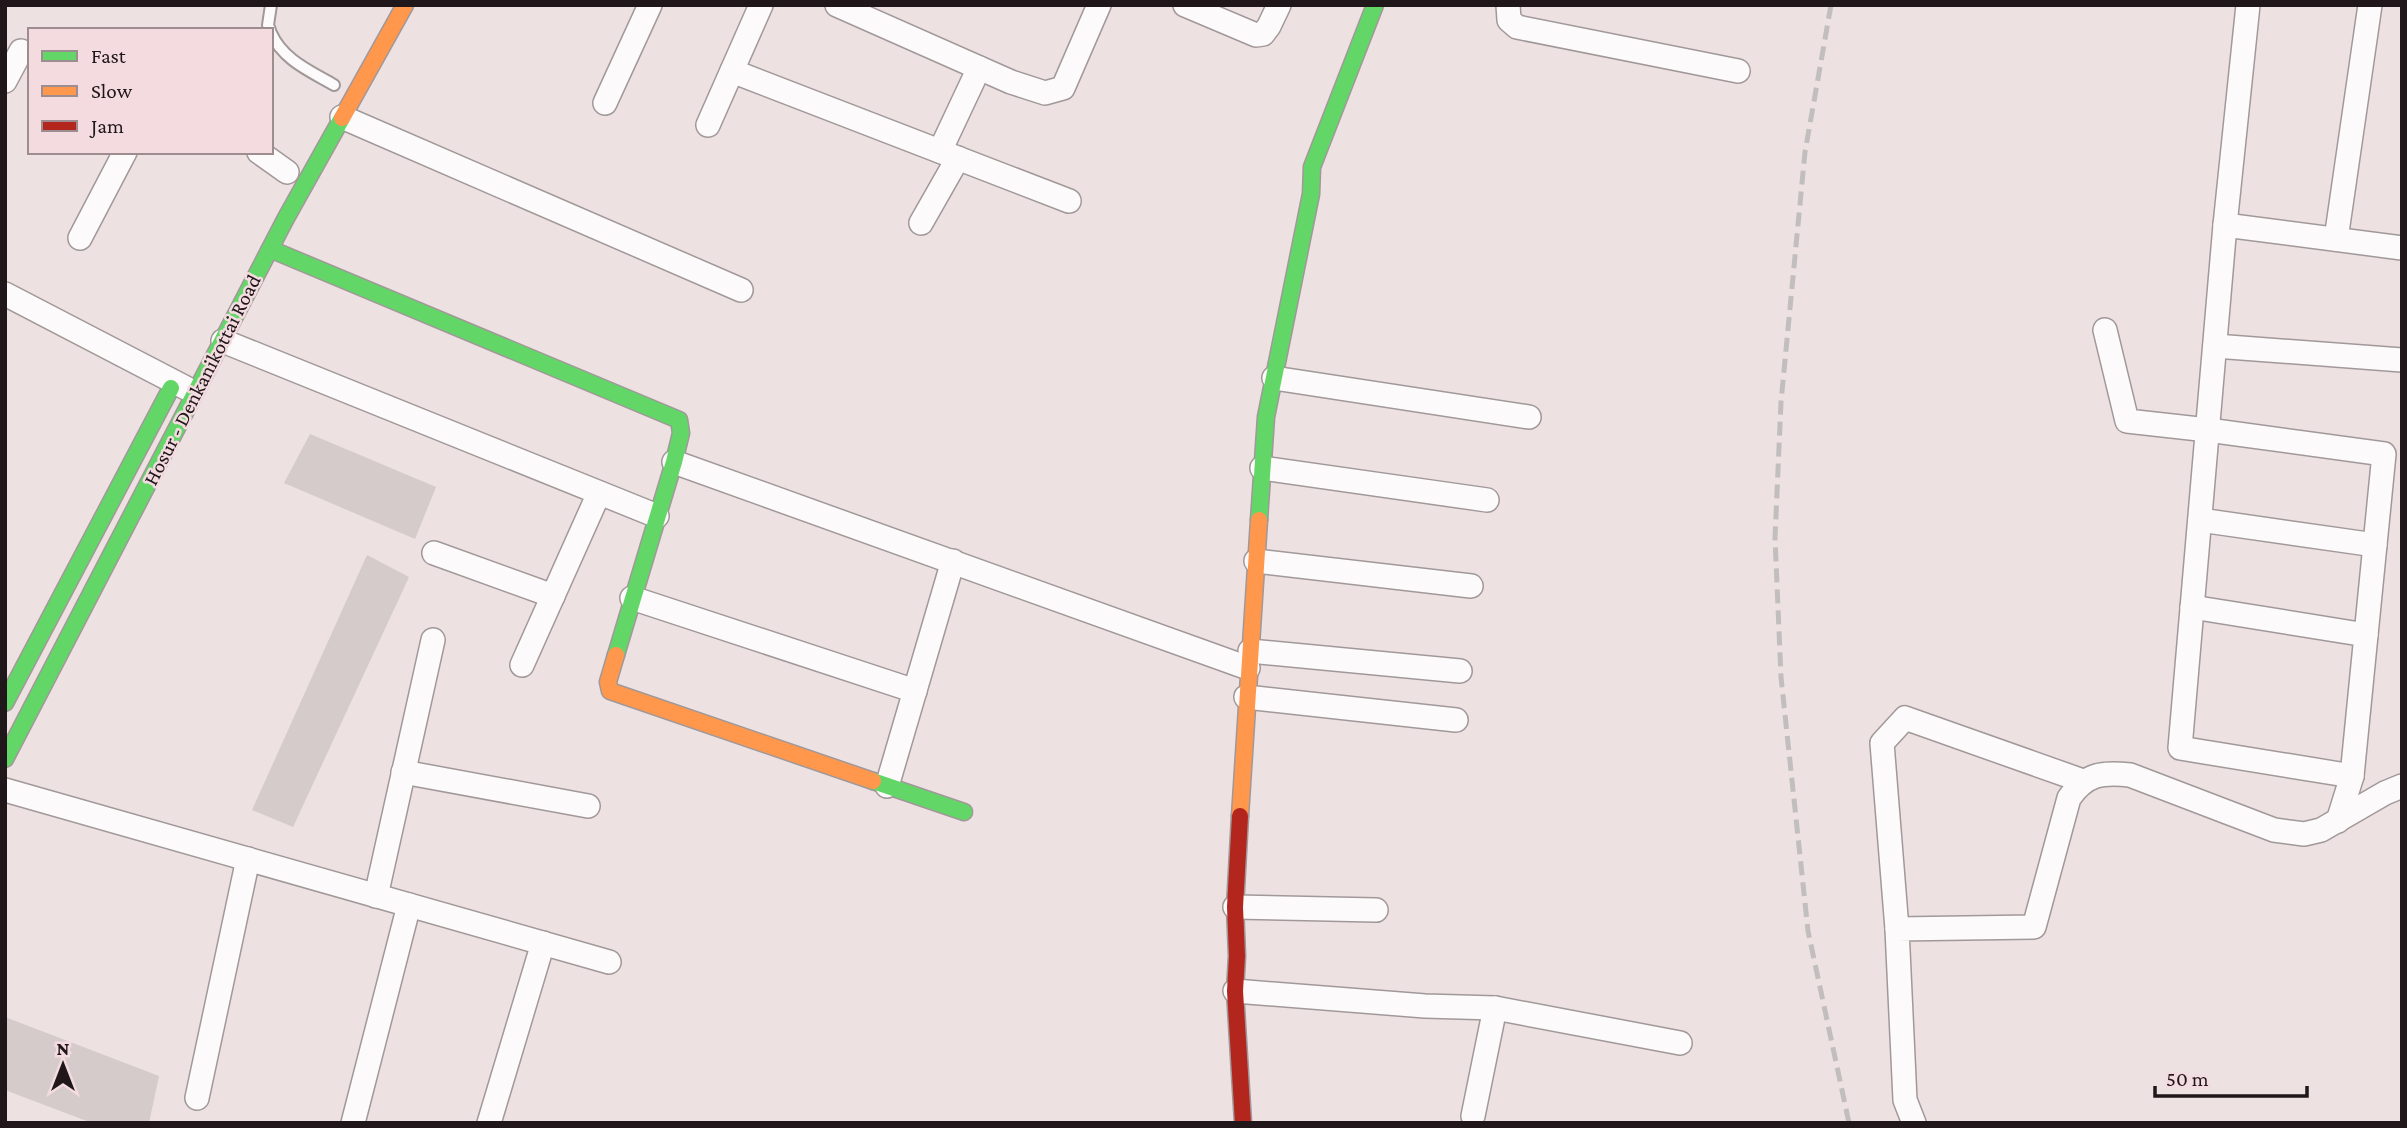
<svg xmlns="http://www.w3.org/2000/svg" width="2407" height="1128" viewBox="0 0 2407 1128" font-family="'Crimson Pro',serif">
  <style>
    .building { fill: #d5cbcb }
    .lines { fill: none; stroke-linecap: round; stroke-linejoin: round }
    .lane-casing { stroke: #a19899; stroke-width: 14 }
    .street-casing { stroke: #a19899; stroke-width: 26 }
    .fast-casing { stroke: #a19899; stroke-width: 19 }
    .slow-casing { stroke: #a19899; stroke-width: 19 }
    .jam-casing { stroke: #a19899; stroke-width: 19 }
    .lane { stroke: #fcfafb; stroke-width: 10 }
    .street { stroke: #fcfafb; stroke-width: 23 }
    .fast { stroke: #63d668; stroke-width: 16 }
    .slow { stroke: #ff974d; stroke-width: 16 }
    .jam { stroke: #b3261e; stroke-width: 16 }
    .rail { stroke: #c2bebe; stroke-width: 5; stroke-dasharray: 14 7; stroke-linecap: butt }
    .labels { text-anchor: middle; stroke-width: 5; stroke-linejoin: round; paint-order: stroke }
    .street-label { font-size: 21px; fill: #1f1719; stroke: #f3dbdf }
  </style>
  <rect width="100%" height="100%" fill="#ede1e2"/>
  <g class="building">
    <path d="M 310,434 L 436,487 L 415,539 L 284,483 Z"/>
    <path d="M 367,555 L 409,577 L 293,827 L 252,810 Z"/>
    <path d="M 5,1017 L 159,1076 L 149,1123 L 92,1123 L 5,1090 Z"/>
  </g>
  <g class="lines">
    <g class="lane-casing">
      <g id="lane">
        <path d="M 270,30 L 268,25 L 271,5"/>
        <path d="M 271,33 C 283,60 310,71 334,85"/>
      </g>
    </g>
    <g class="street-casing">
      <g id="street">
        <path d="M 837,5 L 1011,82 L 1045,93 L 1063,88 L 1099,5"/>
        <path d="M 1185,5 L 1256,35 L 1263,34 L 1269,26 L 1279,5"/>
        <path d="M 1508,5 L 1509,20 L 1517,27 L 1738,71"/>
        <path d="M 732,71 L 1069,201"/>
        <path d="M 5,81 L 21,51"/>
        <path d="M 605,103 L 650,5"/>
        <path d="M 342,117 L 741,290"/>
        <path d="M 708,125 L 761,5"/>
        <path d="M 940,151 L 979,68"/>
        <path d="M 259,152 L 287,172"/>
        <path d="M 921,223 L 958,158"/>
        <path d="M 2225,225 L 2248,5"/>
        <path d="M 80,238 L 125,152"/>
        <path d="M 2336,239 L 2370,5"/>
        <path d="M 5,294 L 186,388"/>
        <path d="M 2105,330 L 2127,421 L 2208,430 L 2384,454 L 2352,776"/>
        <path d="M 223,341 L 657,516"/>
        <path d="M 2215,346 L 2402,360"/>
        <path d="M 1274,378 L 1529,417"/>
        <path d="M 674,462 L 1248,668"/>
        <path d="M 1262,468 L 1487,500"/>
        <path d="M 2200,520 L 2375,545"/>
        <path d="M 434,553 L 553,596"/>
        <path d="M 1256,561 L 1471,586"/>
        <path d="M 632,598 L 915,691"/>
        <path d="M 2192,607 L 2366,635"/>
        <path d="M 1250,651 L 1460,671"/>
        <path d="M 522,665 L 599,493"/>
        <path d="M 1246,697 L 1456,720"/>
        <path d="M 403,772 L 588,806"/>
        <path d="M 887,786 L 953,561"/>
        <path d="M 5,790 L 609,962"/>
        <path d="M 2338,821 L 2352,776 L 2180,748 L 2225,225 L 2402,248"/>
        <path d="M 376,896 L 433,640"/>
        <path d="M 1235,907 L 1376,910"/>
        <path d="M 1897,929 L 1882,743 L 1905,718 L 2083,781"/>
        <path d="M 1235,991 L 1425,1006 L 1495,1008 L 1680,1043"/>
        <path d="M 197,1098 L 248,859"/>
        <path d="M 1473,1116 L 1495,1008"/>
        <path d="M 353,1123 L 409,905"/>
        <path d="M 489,1123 L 543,943"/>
        <path d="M 1914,1123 L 1905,1100 L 1897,929 L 2034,927 L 2069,798 C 2086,774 2101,772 2130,775 L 2274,830 L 2304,834 L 2321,830 L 2385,793 L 2402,786"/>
      </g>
    </g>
    <g class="fast-casing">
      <g id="fast">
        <path d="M 270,249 L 679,420 L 681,433 L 674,462 L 616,655"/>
        <path d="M 1259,520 L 1266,417 L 1311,194 L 1312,167 L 1375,5"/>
        <path d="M 5,703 L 171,388"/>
        <path d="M 5,759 L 286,218 L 342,118"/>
        <path d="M 873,781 L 964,812"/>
      </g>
    </g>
    <g class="slow-casing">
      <g id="slow">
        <path d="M 342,118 L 405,5"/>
        <path d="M 616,655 L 608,682 L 610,691 L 873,781"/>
        <path d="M 1240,816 L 1259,520"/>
      </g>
    </g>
    <g class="jam-casing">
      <path id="jam" d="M 1240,816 L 1235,907 L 1237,956 L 1235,991 L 1243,1123"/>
    </g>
    <use href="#lane" class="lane"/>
    <use href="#street" class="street"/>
    <use href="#fast" class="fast"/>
    <use href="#slow" class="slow"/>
    <use href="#jam" class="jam"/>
    <path class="rail" d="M 1831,5 L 1805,152 L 1781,402 L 1775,538 L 1781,677 L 1808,931 L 1849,1123"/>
  </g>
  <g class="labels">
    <g class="street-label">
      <text transform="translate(202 380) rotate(-63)" y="7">Hosur - Denkanikottai Road</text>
    </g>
  </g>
  <rect width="2407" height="1128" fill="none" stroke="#1f1719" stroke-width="14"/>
  <rect x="28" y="28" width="245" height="126" fill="#f3dbdf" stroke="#9e8d90" stroke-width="2"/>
  <rect x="42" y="51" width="35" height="10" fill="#63d668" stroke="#9e8d90" stroke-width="2"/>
  <text x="91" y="63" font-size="21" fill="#1f1719">Fast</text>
  <rect x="42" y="86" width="35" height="10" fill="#ff974d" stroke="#9e8d90" stroke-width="2"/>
  <text x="91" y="98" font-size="21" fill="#1f1719">Slow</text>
  <rect x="42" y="121" width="35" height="10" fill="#b3261e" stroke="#9e8d90" stroke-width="2"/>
  <text x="91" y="133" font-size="21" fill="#1f1719">Jam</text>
  <g transform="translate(63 1065)" stroke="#f3dbdf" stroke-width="5" paint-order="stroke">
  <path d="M0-5L12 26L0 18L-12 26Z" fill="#1f1719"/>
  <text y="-10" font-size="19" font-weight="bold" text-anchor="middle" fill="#1f1719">N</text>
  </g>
  <path d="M2155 1086v10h152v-10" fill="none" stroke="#1f1719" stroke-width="3.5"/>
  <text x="2166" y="1086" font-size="21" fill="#1f1719" stroke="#f3dbdf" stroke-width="5" paint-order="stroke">50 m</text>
</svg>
